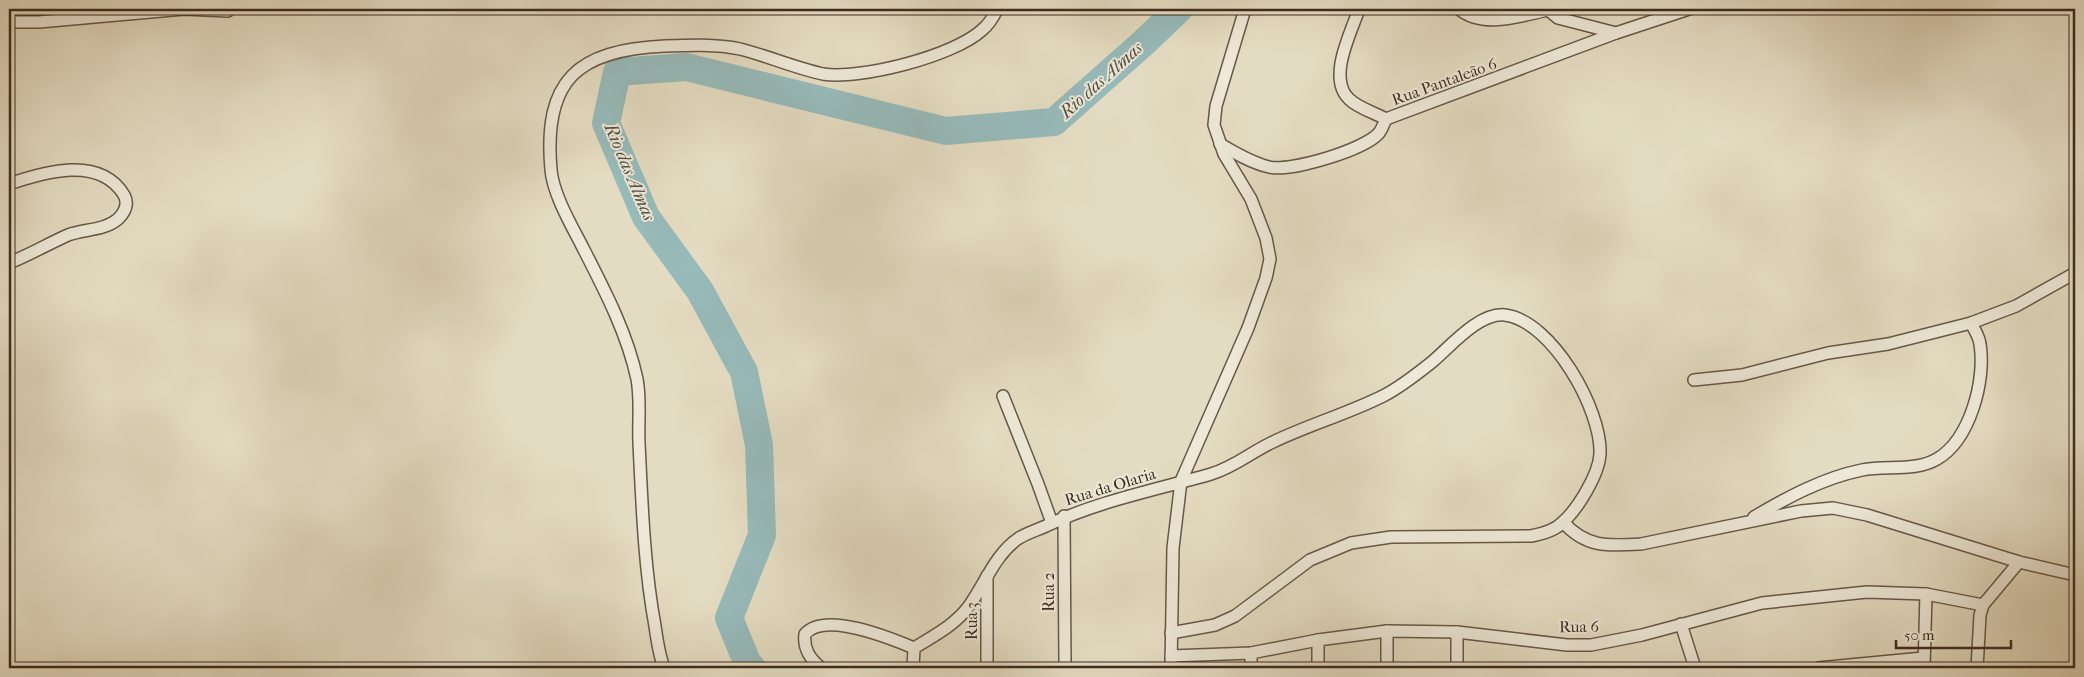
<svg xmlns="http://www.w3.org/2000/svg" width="2084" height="677" viewBox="0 0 2084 677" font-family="'IM FELL French Canon',serif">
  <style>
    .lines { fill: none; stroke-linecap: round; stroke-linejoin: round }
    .river { stroke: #97baba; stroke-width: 28 }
    .street-casing { stroke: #675748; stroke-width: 14 }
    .street { stroke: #ede8d7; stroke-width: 11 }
    .labels { text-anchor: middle; stroke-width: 4; stroke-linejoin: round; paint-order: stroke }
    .street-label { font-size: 16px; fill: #3d2b20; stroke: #ede8d7 }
    .water-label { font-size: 18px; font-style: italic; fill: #544f46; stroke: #ede8d7 }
  </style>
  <rect width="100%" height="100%" fill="#e4dcc2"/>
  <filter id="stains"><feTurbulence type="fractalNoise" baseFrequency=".004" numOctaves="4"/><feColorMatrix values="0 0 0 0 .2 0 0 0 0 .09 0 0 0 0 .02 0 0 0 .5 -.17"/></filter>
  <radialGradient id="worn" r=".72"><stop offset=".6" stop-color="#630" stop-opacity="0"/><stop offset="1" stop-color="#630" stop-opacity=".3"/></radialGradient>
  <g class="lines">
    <path class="river" d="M 752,668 L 749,667 L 729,618 L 762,535 L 759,445 L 744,372 L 700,291 L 646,217 L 606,123 L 617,72 L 686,67 L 946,131 L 1054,122 L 1141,45 L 1179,9"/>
    <g class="street-casing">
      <g id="street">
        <path d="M 1359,9 C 1351,33 1327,78 1349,99 C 1358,108 1375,113 1386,119"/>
        <path d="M 1459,9 C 1483,29 1520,16 1548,10"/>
        <path d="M 1547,9 L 1558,18 L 1616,33"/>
        <path d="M 9,22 L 39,22 L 184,9 L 228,11"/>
        <path d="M 1220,144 C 1235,153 1252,163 1269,167 C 1291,172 1364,150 1379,133 C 1382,129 1384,123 1386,119 L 1616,33 L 1689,9"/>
        <path d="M 9,184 C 44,172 100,155 124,195 C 129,204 125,212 118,219 C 104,231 83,229 68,235 C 48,244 29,255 9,263"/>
        <path d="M 1694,380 L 1742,375 L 1828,353 L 1888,344 L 1971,323 L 2016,306 L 2075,273"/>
        <path d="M 1003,396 L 1038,484 L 1052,523"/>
        <path d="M 1064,516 L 1065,668"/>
        <path d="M 1754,517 C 1788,497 1823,478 1862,470 C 1886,465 1915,472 1937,459 C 1970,440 1986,380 1980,344 C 1979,336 1974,329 1971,323"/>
        <path d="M 1563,522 C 1586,548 1609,546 1641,544 L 1801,511 L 1833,508 L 1867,515 L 2019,562 L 2075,575"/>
        <path d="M 987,576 L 987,668"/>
        <path d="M 1681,624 L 1695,668"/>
        <path d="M 1171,656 L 1251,653 L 1318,640 L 1387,631 L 1457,632 L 1567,645 L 1591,645 L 1642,635 L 1762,603 L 1867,592 L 1926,594 L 1983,605"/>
        <path d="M 664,668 C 659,655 657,640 655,626 C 644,566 642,504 639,443 C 638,422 641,400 637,379 C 627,332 603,287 581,244 C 570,223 553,193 551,170 C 543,80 577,50 665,46 C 690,45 716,44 740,49 C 768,56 795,68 823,74 C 860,80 954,56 982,30 C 988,25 994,16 997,9"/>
        <path d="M 821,668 C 810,659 803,649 805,634 C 825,611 890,638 914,648 C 935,635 955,625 969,606 C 985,584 995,554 1019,538 C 1027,533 1037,530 1046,526 C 1098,501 1156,490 1211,474 C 1235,467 1251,452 1273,442 C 1308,425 1347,414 1383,396 C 1399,388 1417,374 1432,362 C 1450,347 1479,312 1505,315 C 1552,321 1602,410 1600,454 C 1599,474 1578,509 1562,523 C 1554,531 1542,534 1531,536 L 1391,537 L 1351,543 L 1310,560 L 1235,616 L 1215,625 L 1171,633"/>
        <path d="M 913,668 L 914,648"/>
        <path d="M 1171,668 L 1173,548 L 1181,481 L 1248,328 L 1266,278 L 1270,259 L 1266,238 L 1251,199 L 1224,154 L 1214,125 L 1216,106 L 1245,9"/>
        <path d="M 1251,668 L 1251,653"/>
        <path d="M 1318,668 L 1318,640"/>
        <path d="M 1387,668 L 1387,631"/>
        <path d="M 1457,668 L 1457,632"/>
        <path d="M 1818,668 L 1923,658"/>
        <path d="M 1924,668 L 1926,594"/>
        <path d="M 1977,668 L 1980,615 L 1983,605 L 2019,562"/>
      </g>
    </g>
    <use href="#street" class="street"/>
  </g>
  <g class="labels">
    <g class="street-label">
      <text transform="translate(1444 81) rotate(-20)" y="6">Rua Pantaleão 6</text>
      <text transform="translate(1110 486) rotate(-17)" y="6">Rua da Olaria</text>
      <text transform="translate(1048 592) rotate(-90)" y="6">Rua 2</text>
      <text transform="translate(971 621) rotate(-90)" y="6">Rua 3</text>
      <text transform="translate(1579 626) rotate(-1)" y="6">Rua 6</text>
    </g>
    <g class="water-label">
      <text transform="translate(1101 80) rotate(-42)" y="6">Rio das Almas</text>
      <text transform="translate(630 172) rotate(67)" y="6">Rio das Almas</text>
    </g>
  </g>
  <rect width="2084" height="677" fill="none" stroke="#e4dcc2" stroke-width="30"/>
  <rect x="10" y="10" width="2064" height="657" fill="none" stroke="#3d2b20" stroke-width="2.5"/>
  <rect x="15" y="15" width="2054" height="647" fill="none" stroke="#3d2b20"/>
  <path d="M1896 640v8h115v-8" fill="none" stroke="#3d2b20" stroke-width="2.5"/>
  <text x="1904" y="640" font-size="15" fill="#3d2b20" stroke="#ede8d7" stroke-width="4" paint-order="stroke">50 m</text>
  <rect width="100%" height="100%" filter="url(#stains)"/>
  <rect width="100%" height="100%" fill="url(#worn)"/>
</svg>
